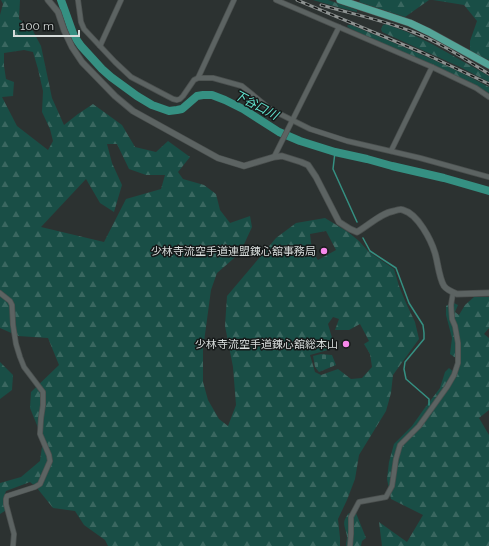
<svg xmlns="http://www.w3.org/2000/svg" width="489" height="546" viewBox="0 0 489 546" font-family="Raleway,'Noto Sans JP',sans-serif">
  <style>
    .forest { fill: url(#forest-firs); fill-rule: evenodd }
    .cemetery { fill: url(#cemetery-stones) }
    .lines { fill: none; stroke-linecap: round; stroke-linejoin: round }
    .stream { stroke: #359082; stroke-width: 1.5 }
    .river { stroke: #359082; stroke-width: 8 }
    .minor-casing { stroke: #4b504f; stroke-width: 6 }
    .tertiary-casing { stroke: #4b504f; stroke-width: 7 }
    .primary-casing { stroke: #4b504f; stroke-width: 8 }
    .minor { stroke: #5c6362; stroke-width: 4.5 }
    .tertiary { stroke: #5c6362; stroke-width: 5.5 }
    .primary { stroke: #54a498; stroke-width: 7 }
    .rail-casing { stroke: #8d9291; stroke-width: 3 }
    .rail { stroke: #161919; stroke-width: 1.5; stroke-dasharray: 4.5; stroke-linecap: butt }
    .poi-dot { fill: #f888eb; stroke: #161919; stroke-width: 1.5 }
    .labels { text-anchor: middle; stroke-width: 3; stroke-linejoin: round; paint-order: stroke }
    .poi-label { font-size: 11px; fill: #d7dcdb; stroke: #161919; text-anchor: end }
    .water-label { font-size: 12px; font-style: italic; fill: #63e4d0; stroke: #161919 }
  </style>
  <defs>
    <pattern id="forest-firs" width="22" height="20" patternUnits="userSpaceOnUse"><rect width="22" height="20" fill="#194e46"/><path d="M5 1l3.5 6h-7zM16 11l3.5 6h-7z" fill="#3a6760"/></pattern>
    <pattern id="cemetery-stones" width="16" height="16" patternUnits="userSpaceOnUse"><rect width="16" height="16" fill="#194e46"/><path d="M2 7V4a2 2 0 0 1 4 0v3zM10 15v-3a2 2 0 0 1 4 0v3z" fill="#3a6760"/></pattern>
  </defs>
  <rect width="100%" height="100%" fill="#2c3231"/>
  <g class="forest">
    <path d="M 1,0 L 20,0 L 19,19 L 33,31 L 41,46 L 52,98 L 64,125 L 78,114 L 93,104 L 122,125 L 135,147 L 156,152 L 168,141 L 190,157 L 178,172 L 183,179 L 204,185 L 216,194 L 220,210 L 230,223 L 250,216 L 252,227 L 240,253 L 217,273 L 211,290 L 203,349 L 203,382 L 208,400 L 219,419 L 228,426 L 236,405 L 233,367 L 225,326 L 227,296 L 276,238 L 296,223 L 325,218 L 348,232 L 359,241 L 369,252 L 394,269 L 399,286 L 406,303 L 415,322 L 419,339 L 393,375 L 391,393 L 386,411 L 359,455 L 355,479 L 347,500 L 338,519 L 340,538 L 340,546 L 108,546 L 105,540 L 84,525 L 75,511 L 53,508 L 37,488 L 30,482 L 6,491 L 4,497 L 8,509 L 0,514 L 0,483 L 21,477 L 40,461 L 43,440 L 30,408 L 31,392 L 59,365 L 48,338 L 18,336 L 0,328 L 0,15 L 3,4 ZM 24,50 L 33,52 L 38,69 L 43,91 L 42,112 L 50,129 L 53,141 L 48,150 L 17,126 L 2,97 L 13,96 L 14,82 L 6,79 L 4,66 L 4,53 ZM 107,144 L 117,144 L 129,169 L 146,175 L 165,175 L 161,189 L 126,199 L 104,242 L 41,227 L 86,179 L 100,203 L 114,212 L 122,185 L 112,163 ZM 326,231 L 336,250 L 318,260 L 312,251 L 310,234 ZM 333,317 L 339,319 L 335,330 L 349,330 L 360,324 L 369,341 L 364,344 L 370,354 L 372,367 L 362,378 L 351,379 L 338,369 L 321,375 L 315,372 L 310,355 L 335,348 L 328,324 Z"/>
    <path d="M 313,0 L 328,0 L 357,10 L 357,12 L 341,8 Z"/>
    <path d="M 360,0 L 429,0 L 405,17 L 359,2 Z"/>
    <path d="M 433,0 L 489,0 L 489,60 L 470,53 L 470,41 L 477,21 L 464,5 Z"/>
    <path d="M 386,24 L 407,32 L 432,44 L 489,76 L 489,82 L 460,67 L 382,32 L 381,29 L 383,25 Z"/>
    <path d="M 348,25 L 351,25 C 397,44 444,63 489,87 L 489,93 L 469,82 L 349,28 L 347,26 Z"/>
    <path d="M 474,297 L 489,297 L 489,328 L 484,334 L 489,338 L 489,410 L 479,418 L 489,435 L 489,546 L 382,546 L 379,522 L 407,542 L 423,515 L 391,499 L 387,479 L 389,462 L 394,444 L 412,426 L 424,409 L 440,388 L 445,372 L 449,368 L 456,374 L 459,369 L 460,361 L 450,354 L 452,338 L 446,315 L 446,306 L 452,302 L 458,305 L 455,312 L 459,315 L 465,305 Z"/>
    <path d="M 0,362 L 13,375 L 12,390 L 0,399 Z"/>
    <path d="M 349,513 L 356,513 L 366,538 L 362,541 L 361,546 L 346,546 C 346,543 347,539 347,536 C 345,525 341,523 349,513 Z"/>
  </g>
  <path class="cemetery" d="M 321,354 L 332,355 L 336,365 L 319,372 L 315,367 L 313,356 Z"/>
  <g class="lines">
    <g class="stream">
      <path d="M 335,152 L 333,169 L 357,222"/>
      <path d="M 363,238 L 370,251 L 396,268 L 409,303 L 423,325 L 424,333 L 424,339 L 405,362 L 404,369 L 406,379 L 429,399 L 429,405"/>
    </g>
    <path class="river" d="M 61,0 L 74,36 L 81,46 L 102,69 L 111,77 L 137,96 L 152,105 L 169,111 L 177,110 L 182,109 L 197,96 L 203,95 L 212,95 L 225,100 L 243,109 L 279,132 L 300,141 L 335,152 L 367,159 L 392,166 L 444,178 L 489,191"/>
    <g class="minor-casing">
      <g id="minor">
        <path d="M 78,0 L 81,22 L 84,29 L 115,62 L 131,77 L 173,99 L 177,100 L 180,99 L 183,96 L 194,80 L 198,78 L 213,78 L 242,86 L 270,109 L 310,129 L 347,141 L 420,158 L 489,177"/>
        <path d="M 276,0 L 432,67 L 476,88 L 489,97"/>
        <path d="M 100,46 L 121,0"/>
        <path d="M 198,78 L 234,0"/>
        <path d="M 391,151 L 432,67"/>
        <path d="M 274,157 L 339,27"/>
        <path d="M 0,293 L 10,301 L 12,305 L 13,325 L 16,344 L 20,357 L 24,367 L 43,392 L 43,405 L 41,418 L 40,434 L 49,455 L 50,461 L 40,484 L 35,487 L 7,496 L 6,499 L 6,504 L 14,534 L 13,546"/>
        <path d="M 350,546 L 351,534 L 351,517 L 359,502 L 386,497 L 392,486 L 396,459 L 400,445 L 419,426 L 447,387 L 454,375 L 458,363 L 458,343 L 455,326 L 452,319 L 451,305 L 453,293"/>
      </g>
    </g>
    <g class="tertiary-casing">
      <path id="tertiary" d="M 48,0 L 58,12 L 64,30 L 72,47 L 82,62 L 115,96 L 133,111 L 218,158 L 244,166 L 274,157 L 282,156 L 301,162 L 308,165 L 316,177 L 339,222 L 350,229 L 357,232 C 369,225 381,213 394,211 C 397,210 401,209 403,210 C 418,214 431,240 435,253 C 438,263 439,278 444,286 C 447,290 452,292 457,294 L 489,293"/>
    </g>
    <g class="primary-casing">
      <path id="primary" d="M 340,0 L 410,23 L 429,32 L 489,65"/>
    </g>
    <use href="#minor" class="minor"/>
    <use href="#tertiary" class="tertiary"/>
    <use href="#primary" class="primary"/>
    <g class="rail-casing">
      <g id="rail">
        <path d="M 297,0 L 423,53 L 489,84"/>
        <path d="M 321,5 C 352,14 383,20 413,32 C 439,42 465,59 489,74"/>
      </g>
    </g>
    <use href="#rail" class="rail"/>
  </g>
  <g class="poi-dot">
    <circle cx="324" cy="251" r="4"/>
    <circle cx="346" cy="344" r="4"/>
  </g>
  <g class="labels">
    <g class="poi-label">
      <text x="316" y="255">少林寺流空手道連盟錬心舘事務局</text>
      <text x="338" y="348">少林寺流空手道錬心舘総本山</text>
    </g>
    <g class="water-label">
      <text transform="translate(256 105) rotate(28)" y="4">下谷口川</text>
    </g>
  </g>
  <path d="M14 30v6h65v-6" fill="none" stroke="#d7dcdb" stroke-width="2"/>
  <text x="20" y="30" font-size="12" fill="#d7dcdb" stroke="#161919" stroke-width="3" paint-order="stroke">100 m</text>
</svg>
